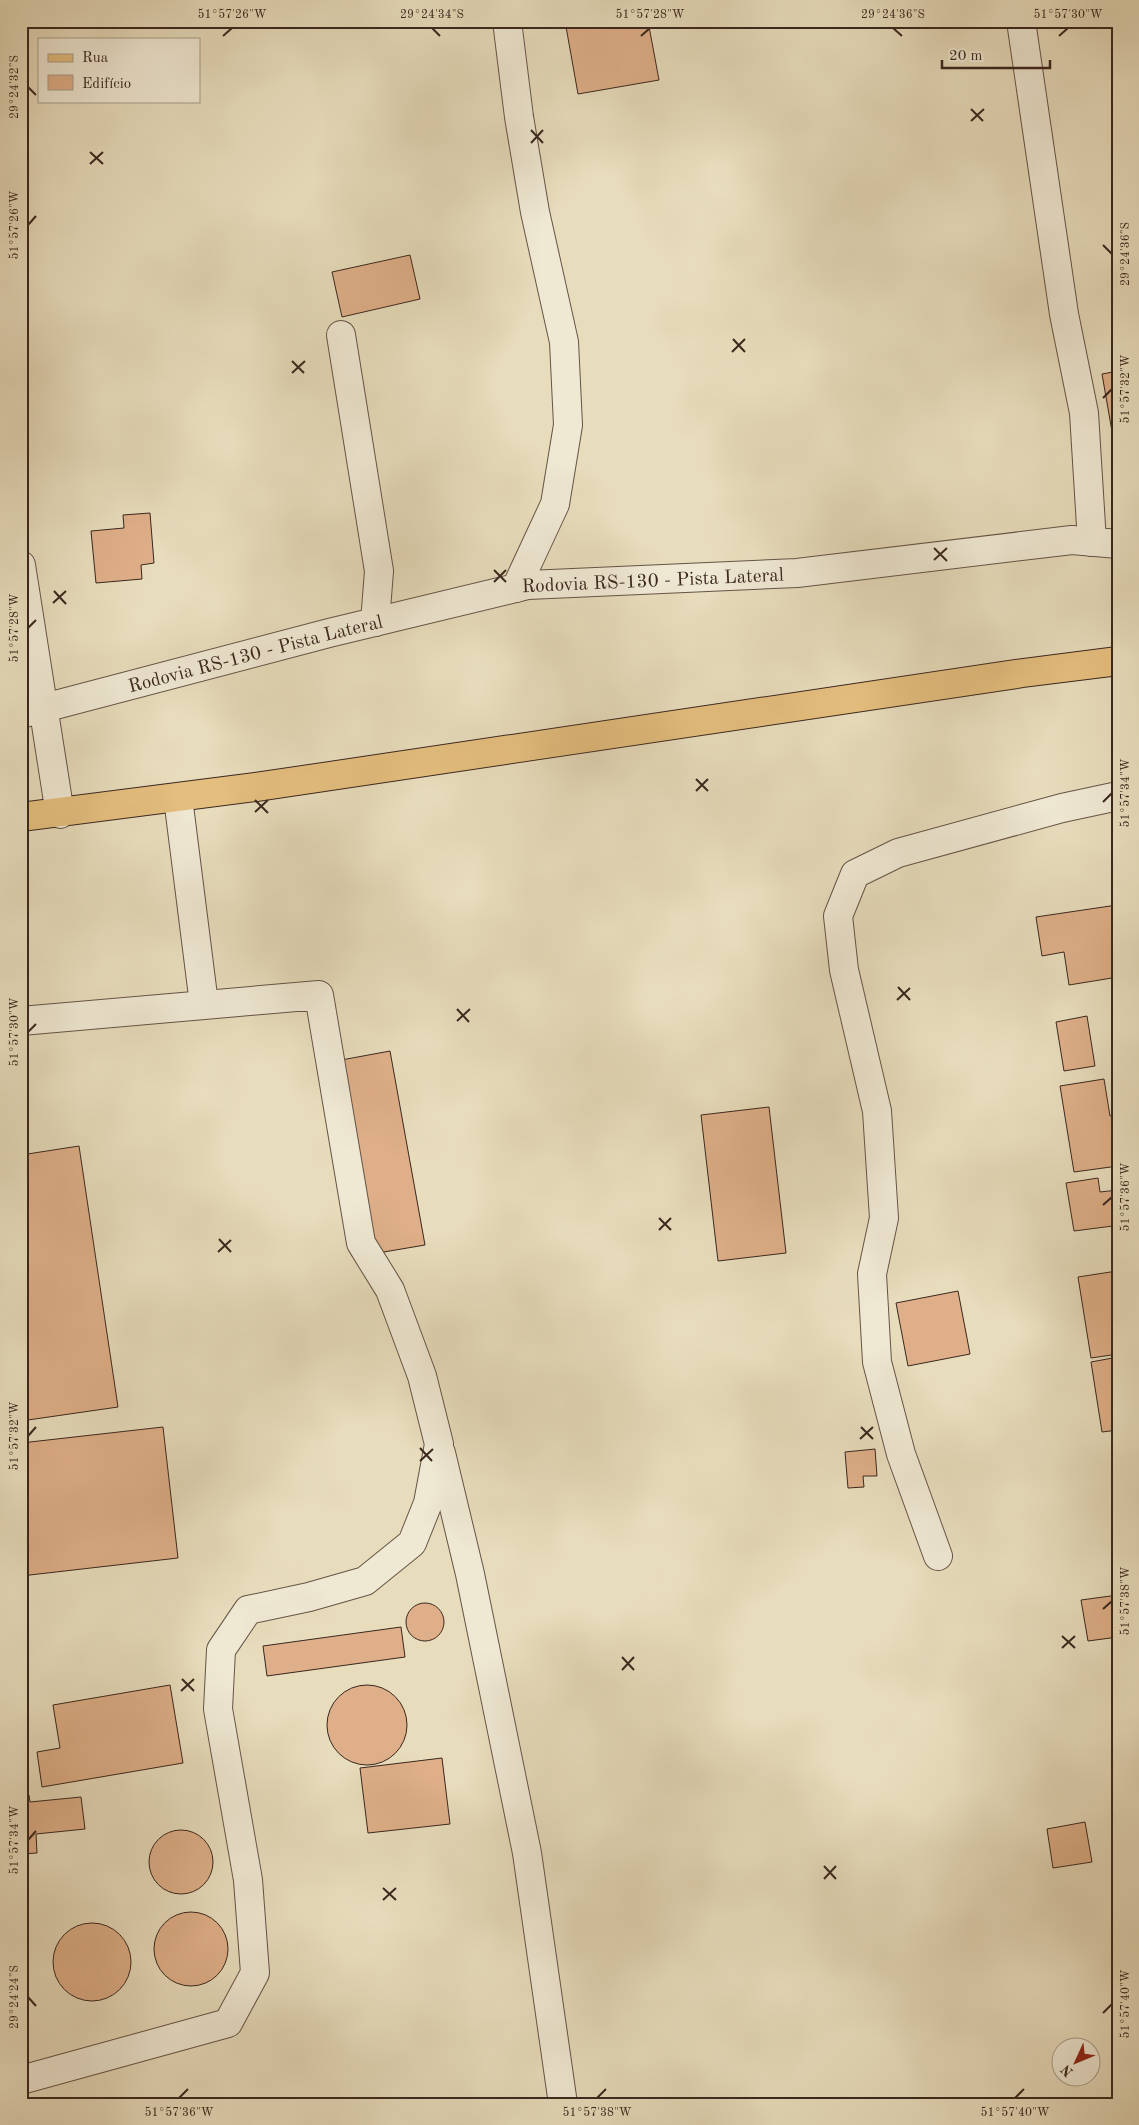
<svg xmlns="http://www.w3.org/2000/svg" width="1139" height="2125" viewBox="0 0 1139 2125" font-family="'Old Standard TT',serif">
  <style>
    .building { fill: #deaf88; stroke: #3a271e }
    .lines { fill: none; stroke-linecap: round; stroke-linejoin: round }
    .minor-casing { stroke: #655446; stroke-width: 30 }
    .major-casing { stroke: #3a271e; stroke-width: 30 }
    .minor { stroke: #efe8d3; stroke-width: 28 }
    .major { stroke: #e4be7e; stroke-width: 28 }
    .ticks { fill: none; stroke: #3a271e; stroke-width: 2 }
    .labels { text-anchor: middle; stroke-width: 4.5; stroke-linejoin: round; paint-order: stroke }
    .street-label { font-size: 19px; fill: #3a271e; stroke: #efe8d3 }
    .neatline { fill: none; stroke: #3a271e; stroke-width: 2 }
    .ticks-label { font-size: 12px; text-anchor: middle; fill: #3a271e }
  </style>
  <rect width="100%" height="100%" fill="#e7dcbc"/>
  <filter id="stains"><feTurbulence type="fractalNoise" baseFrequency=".004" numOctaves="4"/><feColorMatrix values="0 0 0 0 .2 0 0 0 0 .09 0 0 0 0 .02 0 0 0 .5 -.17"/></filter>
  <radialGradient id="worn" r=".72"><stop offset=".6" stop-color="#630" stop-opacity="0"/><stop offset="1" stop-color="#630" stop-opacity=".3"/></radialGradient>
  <g class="building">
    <path d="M 565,21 L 648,21 L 659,80 L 578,94 Z"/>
    <path d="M 410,255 L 420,299 L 342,317 L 332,272 Z"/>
    <path d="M 1118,371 L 1118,443 L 1114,443 L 1102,374 Z"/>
    <path d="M 150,513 L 154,563 L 141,565 L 142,579 L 96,583 L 91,531 L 124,528 L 123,515 Z"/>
    <path d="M 1117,905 L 1118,977 L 1069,985 L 1064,952 L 1042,956 L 1036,917 Z"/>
    <path d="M 1087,1016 L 1095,1066 L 1064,1071 L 1056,1022 Z"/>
    <path d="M 390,1051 L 425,1245 L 372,1254 L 336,1061 Z"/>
    <path d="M 1104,1079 L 1110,1116 L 1118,1115 L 1118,1166 L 1074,1172 L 1060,1086 Z"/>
    <path d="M 769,1107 L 786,1253 L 718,1261 L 701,1115 Z"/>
    <path d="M 79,1146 L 118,1407 L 21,1421 L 21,1155 Z"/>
    <path d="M 1098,1178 L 1100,1192 L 1118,1190 L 1118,1256 L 1113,1226 L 1074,1231 L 1066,1183 Z"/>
    <path d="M 1117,1271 L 1118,1354 L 1091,1358 L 1078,1277 Z"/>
    <path d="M 958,1291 L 970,1354 L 908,1366 L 896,1303 Z"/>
    <path d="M 1118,1357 L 1118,1430 L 1102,1432 L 1091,1362 Z"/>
    <path d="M 163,1427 L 178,1558 L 21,1576 L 21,1443 Z"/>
    <path d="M 875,1449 L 877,1476 L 863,1476 L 864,1487 L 848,1488 L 845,1452 Z"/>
    <path d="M 1118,1595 L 1118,1637 L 1088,1641 L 1081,1600 Z"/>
    <circle cx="425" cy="1622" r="19"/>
    <path d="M 401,1627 L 405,1657 L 267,1676 L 263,1646 Z"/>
    <circle cx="367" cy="1725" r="40"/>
    <path d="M 170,1685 L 183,1763 L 42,1787 L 37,1752 L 60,1748 L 53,1705 Z"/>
    <path d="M 442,1758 L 450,1824 L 368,1833 L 360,1768 Z"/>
    <path d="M 29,1795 L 30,1802 L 81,1797 L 85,1829 L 36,1834 L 37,1853 L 21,1854 L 21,1796 Z"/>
    <path d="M 1085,1822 L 1092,1862 L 1053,1868 L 1047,1829 Z"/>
    <circle cx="181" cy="1862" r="32"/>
    <circle cx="191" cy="1949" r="37"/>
    <circle cx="92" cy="1962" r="39"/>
  </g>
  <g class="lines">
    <g class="minor-casing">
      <g id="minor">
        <path d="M 507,21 L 519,117 L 535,212 L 564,342 L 568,425 L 555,504 L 516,588"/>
        <path d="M 1021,21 L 1064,314 L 1084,413 L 1092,542"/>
        <path d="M 341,335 L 379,571 L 375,622"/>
        <path d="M 21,565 L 60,814"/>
        <path id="s1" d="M 21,714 L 329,633 L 528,585 L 797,573 L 1072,540 L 1118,544"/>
        <path d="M 178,798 L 204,1004"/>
        <path d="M 21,1021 L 319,995 L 361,1243 L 390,1290 L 422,1376 L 439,1444 L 428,1503 L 412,1543 L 365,1581 L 309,1597 L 248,1610 L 221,1650 L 218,1709 L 248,1880 L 255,1973 L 228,2023 L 21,2080"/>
        <path d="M 441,1453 L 470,1574 L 527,1853 L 563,2104"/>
        <path d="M 938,1556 L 901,1454 L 877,1362 L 872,1274 L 884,1218 L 877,1111 L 844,970 L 838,916 L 855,874 L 898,853 L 1062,808 L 1118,796"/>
      </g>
    </g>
    <g class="major-casing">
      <path id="major" d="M 21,817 L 256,787 L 1023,673 L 1118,661"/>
    </g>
    <use href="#minor" class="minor"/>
    <use href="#major" class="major"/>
  </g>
  <path class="ticks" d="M 432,28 L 440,36M 893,28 L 902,36M 223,36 L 232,28M 641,36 L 650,28M 1059,36 L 1068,28M 28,87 L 36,95M 971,109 L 983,121M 971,121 L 984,109M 531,130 L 543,143M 531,143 L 543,130M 90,152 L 103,164M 90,164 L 103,152M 28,225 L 36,216M 1103,245 L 1112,254M 733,339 L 745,352M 732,352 L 745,339M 292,361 L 304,373M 292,373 L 305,361M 1103,398 L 1112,389M 934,548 L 947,561M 934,560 L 947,548M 494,570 L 506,582M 494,582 L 506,570M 54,591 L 66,604M 53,603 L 66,591M 28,628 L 36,620M 696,779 L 708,791M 696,791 L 708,779M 255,800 L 268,813M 1103,802 L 1112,793M 255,812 L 268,800M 898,987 L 910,1000M 897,1000 L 910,988M 457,1009 L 469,1022M 457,1021 L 470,1009M 28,1032 L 36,1024M 1103,1205 L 1112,1197M 659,1218 L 671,1230M 659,1230 L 671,1218M 219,1239 L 231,1252M 218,1252 L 231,1240M 861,1427 L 873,1439M 28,1436 L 36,1427M 860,1439 L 873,1427M 420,1448 L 432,1461M 420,1461 L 433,1449M 1103,1609 L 1112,1601M 1062,1636 L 1075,1648M 1062,1648 L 1075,1636M 622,1657 L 634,1670M 622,1670 L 634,1657M 182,1679 L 194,1691M 181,1691 L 194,1679M 28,1840 L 36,1831M 824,1866 L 836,1879M 824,1879 L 836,1866M 383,1888 L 396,1900M 383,1900 L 396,1888M 28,1997 L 36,2006M 1103,2013 L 1112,2004M 179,2098 L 188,2089M 597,2098 L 606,2089M 1015,2098 L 1024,2089"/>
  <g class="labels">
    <g class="street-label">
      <text dy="7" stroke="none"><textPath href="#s1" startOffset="648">Rodovia RS-130 - Pista Lateral</textPath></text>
      <text dy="7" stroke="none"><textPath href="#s1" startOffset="242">Rodovia RS-130 - Pista Lateral</textPath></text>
    </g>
  </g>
  <rect width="1139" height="2125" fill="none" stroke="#e7dcbc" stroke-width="55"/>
  <rect x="38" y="38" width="162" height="65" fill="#efe8d3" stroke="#a79b8b"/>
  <rect x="48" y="54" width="25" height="8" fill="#e4be7e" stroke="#a79b8b"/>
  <text x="82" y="62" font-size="15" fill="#3a271e">Rua</text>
  <rect x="48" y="75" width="25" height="15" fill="#deaf88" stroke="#a79b8b"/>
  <text x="82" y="88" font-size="15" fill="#3a271e">Edifício</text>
  <g transform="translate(1076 2062) rotate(226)"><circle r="24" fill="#efe8d3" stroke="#a79b8b"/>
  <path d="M0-4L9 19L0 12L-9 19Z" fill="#8f2418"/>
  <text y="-8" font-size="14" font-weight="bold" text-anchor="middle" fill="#3a271e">N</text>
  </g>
  <path d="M942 60v8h108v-8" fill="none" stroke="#3a271e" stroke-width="2.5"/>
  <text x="949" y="60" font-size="15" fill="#3a271e" stroke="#efe8d3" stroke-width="4" paint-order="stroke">20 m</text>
  <rect x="28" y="28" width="1084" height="2070" class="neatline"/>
  <g class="ticks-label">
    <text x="232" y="18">51°57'26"W</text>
    <text x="432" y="18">29°24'34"S</text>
    <text x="650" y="18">51°57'28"W</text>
    <text x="893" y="18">29°24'36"S</text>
    <text x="1068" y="18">51°57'30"W</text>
    <text transform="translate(14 87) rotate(-90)" y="4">29°24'32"S</text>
    <text transform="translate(14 225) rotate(-90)" y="4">51°57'26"W</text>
    <text transform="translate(1125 254) rotate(-90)" y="4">29°24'36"S</text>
    <text transform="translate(1125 389) rotate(-90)" y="4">51°57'32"W</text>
    <text transform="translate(14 628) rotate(-90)" y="4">51°57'28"W</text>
    <text transform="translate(1125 793) rotate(-90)" y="4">51°57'34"W</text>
    <text transform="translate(14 1032) rotate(-90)" y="4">51°57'30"W</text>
    <text transform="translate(1125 1197) rotate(-90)" y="4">51°57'36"W</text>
    <text transform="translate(14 1436) rotate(-90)" y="4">51°57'32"W</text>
    <text transform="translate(1125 1601) rotate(-90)" y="4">51°57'38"W</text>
    <text transform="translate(14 1840) rotate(-90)" y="4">51°57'34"W</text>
    <text transform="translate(14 1997) rotate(-90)" y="4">29°24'24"S</text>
    <text transform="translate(1125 2004) rotate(-90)" y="4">51°57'40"W</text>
    <text x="179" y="2116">51°57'36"W</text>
    <text x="597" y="2116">51°57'38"W</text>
    <text x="1015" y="2116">51°57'40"W</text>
  </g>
  <rect width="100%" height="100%" filter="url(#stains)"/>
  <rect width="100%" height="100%" fill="url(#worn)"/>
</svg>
